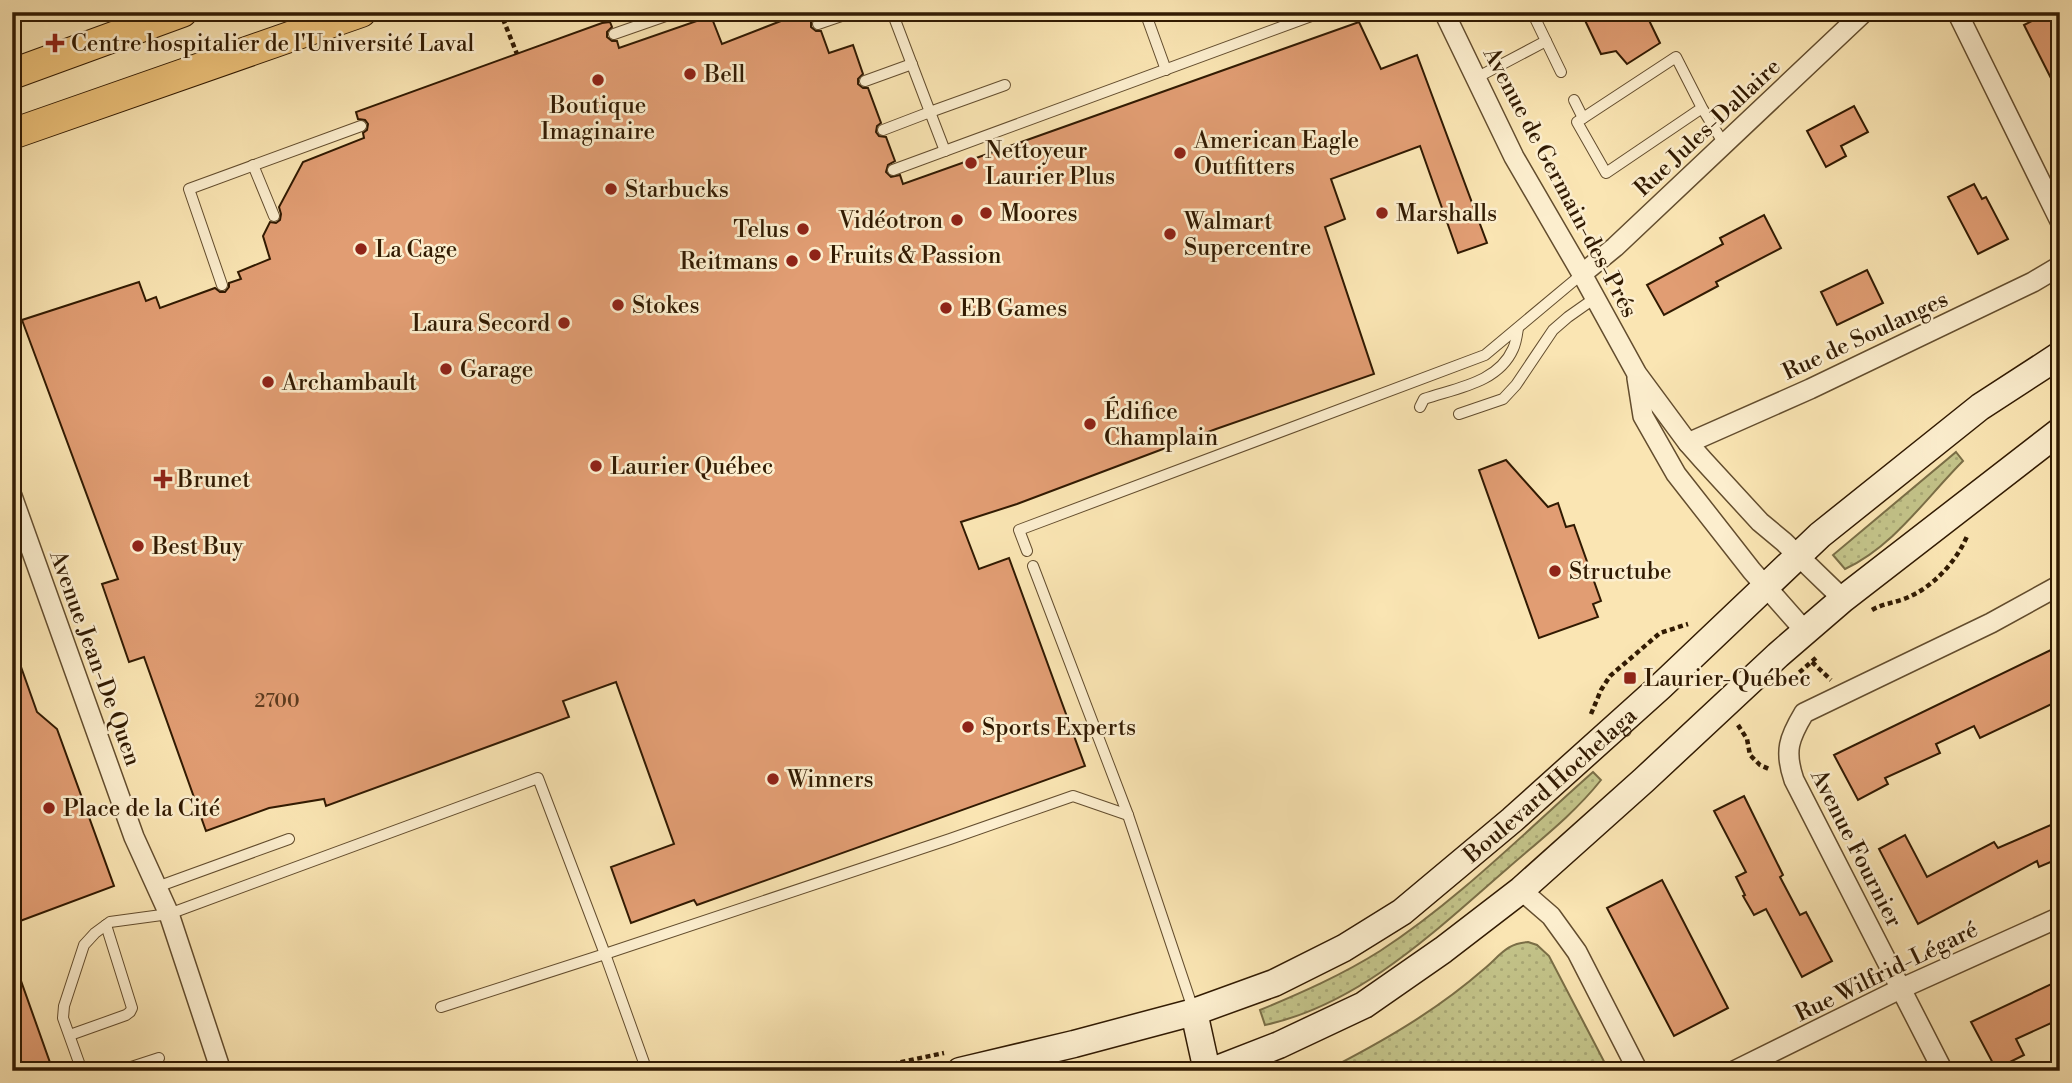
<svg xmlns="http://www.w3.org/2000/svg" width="2072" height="1083" viewBox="0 0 2072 1083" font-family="'Libre Bodoni',serif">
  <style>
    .grass { fill: url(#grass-dots); stroke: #7a6e46; stroke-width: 2 }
    .building { fill: #e19d73; stroke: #311a02; stroke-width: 2 }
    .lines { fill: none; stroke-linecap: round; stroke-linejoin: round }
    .service-casing { stroke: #634d2e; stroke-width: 12 }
    .minor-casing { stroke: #634d2e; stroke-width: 22 }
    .secondary-casing { stroke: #311a02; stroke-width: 29 }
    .primary-casing { stroke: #311a02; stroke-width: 32 }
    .path { stroke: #311a02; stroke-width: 4.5; stroke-dasharray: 5 3.5; stroke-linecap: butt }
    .service { stroke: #fceece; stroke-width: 10 }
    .minor { stroke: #fceece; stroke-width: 19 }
    .secondary { stroke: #fceece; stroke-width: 26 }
    .primary { stroke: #edc27a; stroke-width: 30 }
    .poi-dot { fill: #8f2418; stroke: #fceece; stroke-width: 2.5 }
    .labels { text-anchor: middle; stroke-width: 5; stroke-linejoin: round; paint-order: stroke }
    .number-label { font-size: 19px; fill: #5d3b1e }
    .poi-label { font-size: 23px; fill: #311a02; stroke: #fceece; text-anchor: start }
    .street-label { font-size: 23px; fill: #311a02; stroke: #fceece }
  </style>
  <defs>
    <pattern id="grass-dots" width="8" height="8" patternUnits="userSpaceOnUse" patternTransform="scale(1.75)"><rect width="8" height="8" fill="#c3c389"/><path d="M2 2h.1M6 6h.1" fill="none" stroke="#a8a775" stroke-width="1.8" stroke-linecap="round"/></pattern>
  </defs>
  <rect width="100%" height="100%" fill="#fae5b3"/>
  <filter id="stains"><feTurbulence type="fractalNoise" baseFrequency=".00286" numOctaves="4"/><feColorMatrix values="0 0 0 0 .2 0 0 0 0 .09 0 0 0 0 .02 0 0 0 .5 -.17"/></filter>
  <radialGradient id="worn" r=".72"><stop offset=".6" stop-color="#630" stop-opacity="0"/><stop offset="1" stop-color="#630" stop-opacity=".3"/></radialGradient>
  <g class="grass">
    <path d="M 1956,452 L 1963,461 C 1925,499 1894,546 1845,569 L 1833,555 Z"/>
    <path d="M 1593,772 L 1601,780 C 1574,814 1540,840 1508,868 C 1436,930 1361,1004 1265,1025 L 1260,1010 C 1301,993 1342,975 1380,951 C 1457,901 1524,833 1593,772 Z"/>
    <path d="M 1528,942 L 1537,945 L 1549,956 L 1609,1071 L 1325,1071 C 1382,1042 1436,1011 1484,969 C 1499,957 1506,943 1528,942 Z"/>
  </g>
  <g class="building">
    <path d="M 804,12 L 814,12 L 816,17 L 811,22 L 811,27 L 816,31 L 821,31 L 829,53 L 853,45 L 863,74 L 858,79 L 858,84 L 863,88 L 868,88 L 881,123 L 877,126 L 876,132 L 879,136 L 886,137 L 895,161 L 888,165 L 886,172 L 891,177 L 900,175 L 903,184 L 1359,22 L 1381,69 L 1417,55 L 1487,243 L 1458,253 L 1420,146 L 1331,179 L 1345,219 L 1325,227 L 1374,374 L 1216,429 L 1017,504 L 961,522 L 979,569 L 1009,558 L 1085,766 L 697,905 L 694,900 L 631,923 L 611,867 L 674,844 L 616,682 L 563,701 L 569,717 L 326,806 L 324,799 L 269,808 L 206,831 L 144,657 L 129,662 L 102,584 L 118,579 L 22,320 L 139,282 L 146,301 L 156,297 L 160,308 L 215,288 L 220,292 L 225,292 L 229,287 L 229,283 L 241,279 L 238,272 L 270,259 L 263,236 L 270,222 L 276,223 L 280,220 L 281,214 L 279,207 L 303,162 L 364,138 L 363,133 L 367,130 L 368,124 L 365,120 L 358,119 L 356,112 L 602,23 L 610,22 L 612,27 L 607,32 L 607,37 L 612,41 L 617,41 L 619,48 L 711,16 L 722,44 Z"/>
    <path d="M 1581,12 L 1645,12 L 1660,43 L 1627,64 L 1616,51 L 1601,54 Z"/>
    <path d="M 2050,12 L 2060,12 L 2060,96 L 2024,25 Z"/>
    <path d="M 1854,106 L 1868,132 L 1841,146 L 1846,156 L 1826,167 L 1807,131 Z"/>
    <path d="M 1974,184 L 1982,199 L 1986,197 L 2008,239 L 1978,254 L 1948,197 Z"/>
    <path d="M 1764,215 L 1781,248 L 1716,282 L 1718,286 L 1664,315 L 1647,285 L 1723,244 L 1720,238 Z"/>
    <path d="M 1867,270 L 1883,303 L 1837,325 L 1821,292 Z"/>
    <path d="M 1506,460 L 1548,507 L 1558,503 L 1566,527 L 1574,525 L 1601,601 L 1593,604 L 1598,617 L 1539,638 L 1479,470 Z"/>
    <path d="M 2053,649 L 2054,652 L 2060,649 L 2060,700 L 1980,738 L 1974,726 L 1936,744 L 1940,753 L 1885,778 L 1888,784 L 1858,800 L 1834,755 Z"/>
    <path d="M 15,650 L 37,712 L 57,729 L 114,886 L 12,924 L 12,651 Z"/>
    <path d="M 1744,796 L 1783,875 L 1780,877 L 1800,915 L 1806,912 L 1832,961 L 1802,977 L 1766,909 L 1754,915 L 1743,896 L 1745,895 L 1736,877 L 1746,872 L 1714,811 Z"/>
    <path d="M 2060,821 L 2060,858 L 2039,867 L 2037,861 L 1918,924 L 1879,849 L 1905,835 L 1927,877 L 1994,842 L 1998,848 Z"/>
    <path d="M 1662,880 L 1728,1008 L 1674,1036 L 1607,908 Z"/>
    <path d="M 12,964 L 15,964 L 53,1071 L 12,1071 Z"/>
    <path d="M 2060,980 L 2060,1019 L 2016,1039 L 2024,1055 L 1996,1069 L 1971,1022 Z"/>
  </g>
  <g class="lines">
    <g class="service-casing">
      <g id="service">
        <path d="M 892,12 L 930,112 L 1005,85"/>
        <path d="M 1145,12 L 1166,70"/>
        <path d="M 818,24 L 853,12"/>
        <path d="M 614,34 L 677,12"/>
        <path d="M 1546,41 L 1561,72"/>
        <path d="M 1476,78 L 1546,41 L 1532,12"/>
        <path d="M 865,81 L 912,64"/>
        <path d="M 1574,100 L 1583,118"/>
        <path d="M 1702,108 L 1676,57 L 1577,122 L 1606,173 L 1702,108 L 1724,144"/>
        <path d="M 883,130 L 930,112 L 945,151"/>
        <path d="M 253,165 L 274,216"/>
        <path d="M 893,170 L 1322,12"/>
        <path d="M 222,285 L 189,189 L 361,126"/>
        <path d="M 1420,407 L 1424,399 C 1456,388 1498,383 1513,349 C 1516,343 1517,335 1518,328"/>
        <path d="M 1459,414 L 1503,399 L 1516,385 L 1553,330 L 1568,317 L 1595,298"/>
        <path d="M 1027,551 L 1019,530 L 1485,355 L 1582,274"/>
        <path d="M 1033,566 L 1128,815 L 1194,1012"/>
        <path d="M 157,887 L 289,839"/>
        <path d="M 441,1007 L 605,954 L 647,1071"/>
        <path d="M 70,1035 L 126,1015 L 130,1012 L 132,1008 L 106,925"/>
        <path d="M 82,1071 L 63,1018 L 64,1006 L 84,945 L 95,933 L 110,922 L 169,914 L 538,778 L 605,954 L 950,839 L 1073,796 L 1128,815"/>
        <path d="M 119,1071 L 159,1058"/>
      </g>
    </g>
    <g class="minor-casing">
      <g id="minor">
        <path d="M 1444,12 L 1514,157 L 1582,274 L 1637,374 L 1688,443 L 1703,460 L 1760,522 L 1784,542 L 1843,599"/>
        <path d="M 1957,12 L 2060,221"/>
        <path d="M 1582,274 L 1615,247 L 1864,12"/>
        <path d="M 1637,378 L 1643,416 L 1676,474 L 1752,571 L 1805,631"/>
        <path d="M 1688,443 L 1810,389 L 2033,282 L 2060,266"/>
        <path d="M 12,496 L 134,837 L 169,914 L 221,1071"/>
        <path d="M 1521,890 L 1551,916 L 1577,952 L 1638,1071"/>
        <path d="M 1734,1071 L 1900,989 L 2060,917"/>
        <path d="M 1943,1071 L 1794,780 C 1784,751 1789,738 1804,713 L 1991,623 L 2060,585"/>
      </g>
    </g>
    <g class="secondary-casing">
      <g id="secondary">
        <path d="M 1194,1012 L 1207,1071"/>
        <path id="s1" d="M 960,1071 L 1074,1044 L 1194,1012 L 1274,983 L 1344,948 L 1402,912 L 1512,820 L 1660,687 L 1820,535 L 1980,407 L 2060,355"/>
        <path d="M 1212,1071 L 1279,1045 L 1364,1005 L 1443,950 L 1521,890 L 1644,780 L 1778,655 L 1843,599 L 2060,431"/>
      </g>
    </g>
    <g class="primary-casing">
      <g id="primary">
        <path d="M 12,74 L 182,12"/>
        <path d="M 12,134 L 361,12"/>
      </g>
    </g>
    <g class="path">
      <path d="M 503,19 L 517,54"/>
      <path d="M 1872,610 C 1882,604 1893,603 1904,599 C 1933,588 1957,561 1968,534"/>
      <path d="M 1812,662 L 1831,680"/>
      <path d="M 1793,678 L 1818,656"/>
      <path d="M 1591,714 L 1601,690 L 1610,676 L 1660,633 L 1688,624"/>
      <path d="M 1738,725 L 1747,739 L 1750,755 L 1760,765 L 1769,769"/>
      <path d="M 859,1071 L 944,1053"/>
    </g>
    <use href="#service" class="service"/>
    <use href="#minor" class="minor"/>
    <use href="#secondary" class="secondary"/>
    <use href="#primary" class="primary"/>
  </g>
  <g class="poi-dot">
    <path d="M51.5 32.5h7v7h7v7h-7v7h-7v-7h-7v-7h7z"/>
    <circle cx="690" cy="74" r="7"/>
    <circle cx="598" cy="80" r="7"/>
    <circle cx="1180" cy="153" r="7"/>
    <circle cx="971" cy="163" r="7"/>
    <circle cx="611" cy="189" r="7"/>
    <circle cx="986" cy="213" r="7"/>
    <circle cx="1382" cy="213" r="7"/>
    <circle cx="957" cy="220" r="7"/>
    <circle cx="803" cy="229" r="7"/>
    <circle cx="1170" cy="234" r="7"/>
    <circle cx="361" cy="249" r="7"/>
    <circle cx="815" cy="255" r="7"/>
    <circle cx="792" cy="261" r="7"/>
    <circle cx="618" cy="305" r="7"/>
    <circle cx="946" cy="308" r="7"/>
    <circle cx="564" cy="323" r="7"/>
    <circle cx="446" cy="369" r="7"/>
    <circle cx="268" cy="382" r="7"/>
    <circle cx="1090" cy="424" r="7"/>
    <circle cx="596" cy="466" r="7"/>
    <path d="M159.5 468.5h7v7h7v7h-7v7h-7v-7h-7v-7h7z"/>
    <circle cx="138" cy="546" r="7"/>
    <circle cx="1555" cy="571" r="7"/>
    <rect x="1623" y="671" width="14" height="14" rx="3.5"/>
    <circle cx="968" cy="727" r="7"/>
    <circle cx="773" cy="779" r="7"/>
    <circle cx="49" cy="808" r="7"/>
  </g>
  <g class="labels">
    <g class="number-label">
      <text x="277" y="707">2700</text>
    </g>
    <g class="poi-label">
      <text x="71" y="51">Centre hospitalier de l'Université Laval</text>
      <text x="704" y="82">Bell</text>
      <text x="598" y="113" text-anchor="middle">Boutique<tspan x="598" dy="26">Imaginaire</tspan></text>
      <text x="1194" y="148">American Eagle<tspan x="1194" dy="26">Outfitters</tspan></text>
      <text x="985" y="158">Nettoyeur<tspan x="985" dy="26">Laurier Plus</tspan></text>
      <text x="625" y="197">Starbucks</text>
      <text x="1000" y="221">Moores</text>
      <text x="1396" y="221">Marshalls</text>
      <text x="943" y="228" text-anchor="end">Vidéotron</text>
      <text x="1184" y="229">Walmart<tspan x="1184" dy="26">Supercentre</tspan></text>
      <text x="789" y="237" text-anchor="end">Telus</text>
      <text x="375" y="257">La Cage</text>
      <text x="829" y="263">Fruits &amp; Passion</text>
      <text x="778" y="269" text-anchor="end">Reitmans</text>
      <text x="632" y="313">Stokes</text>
      <text x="960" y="316">EB Games</text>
      <text x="550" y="331" text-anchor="end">Laura Secord</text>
      <text x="460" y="377">Garage</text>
      <text x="282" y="390">Archambault</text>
      <text x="1104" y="419">Édifice<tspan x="1104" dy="26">Champlain</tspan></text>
      <text x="610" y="474">Laurier Québec</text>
      <text x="177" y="487">Brunet</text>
      <text x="152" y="554">Best Buy</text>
      <text x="1569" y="579">Structube</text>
      <text x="1644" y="686">Laurier-Québec</text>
      <text x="982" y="735">Sports Experts</text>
      <text x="787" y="787">Winners</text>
      <text x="63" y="816">Place de la Cité</text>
    </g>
    <g class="street-label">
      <text transform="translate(1707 127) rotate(-43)" y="8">Rue Jules-Dallaire</text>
      <text transform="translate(1561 182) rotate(62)" y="8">Avenue de Germain-des-Prés</text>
      <text transform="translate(1865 335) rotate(-25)" y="8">Rue de Soulanges</text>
      <text transform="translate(96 658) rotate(70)" y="8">Avenue Jean-De Quen</text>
      <text dy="8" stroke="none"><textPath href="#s1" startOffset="668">Boulevard Hochelaga</textPath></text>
      <text transform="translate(1857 848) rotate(63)" y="8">Avenue Fournier</text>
      <text transform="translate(1886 971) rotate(-26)" y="8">Rue Wilfrid-Légaré</text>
    </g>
  </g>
  <rect width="2072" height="1083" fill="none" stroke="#fae5b3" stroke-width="42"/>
  <rect x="14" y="14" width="2044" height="1055" fill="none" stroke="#311a02" stroke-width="3.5"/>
  <rect x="21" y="21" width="2030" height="1041" fill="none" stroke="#311a02" stroke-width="2"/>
  <rect width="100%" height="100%" filter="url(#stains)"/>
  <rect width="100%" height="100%" fill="url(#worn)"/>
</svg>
